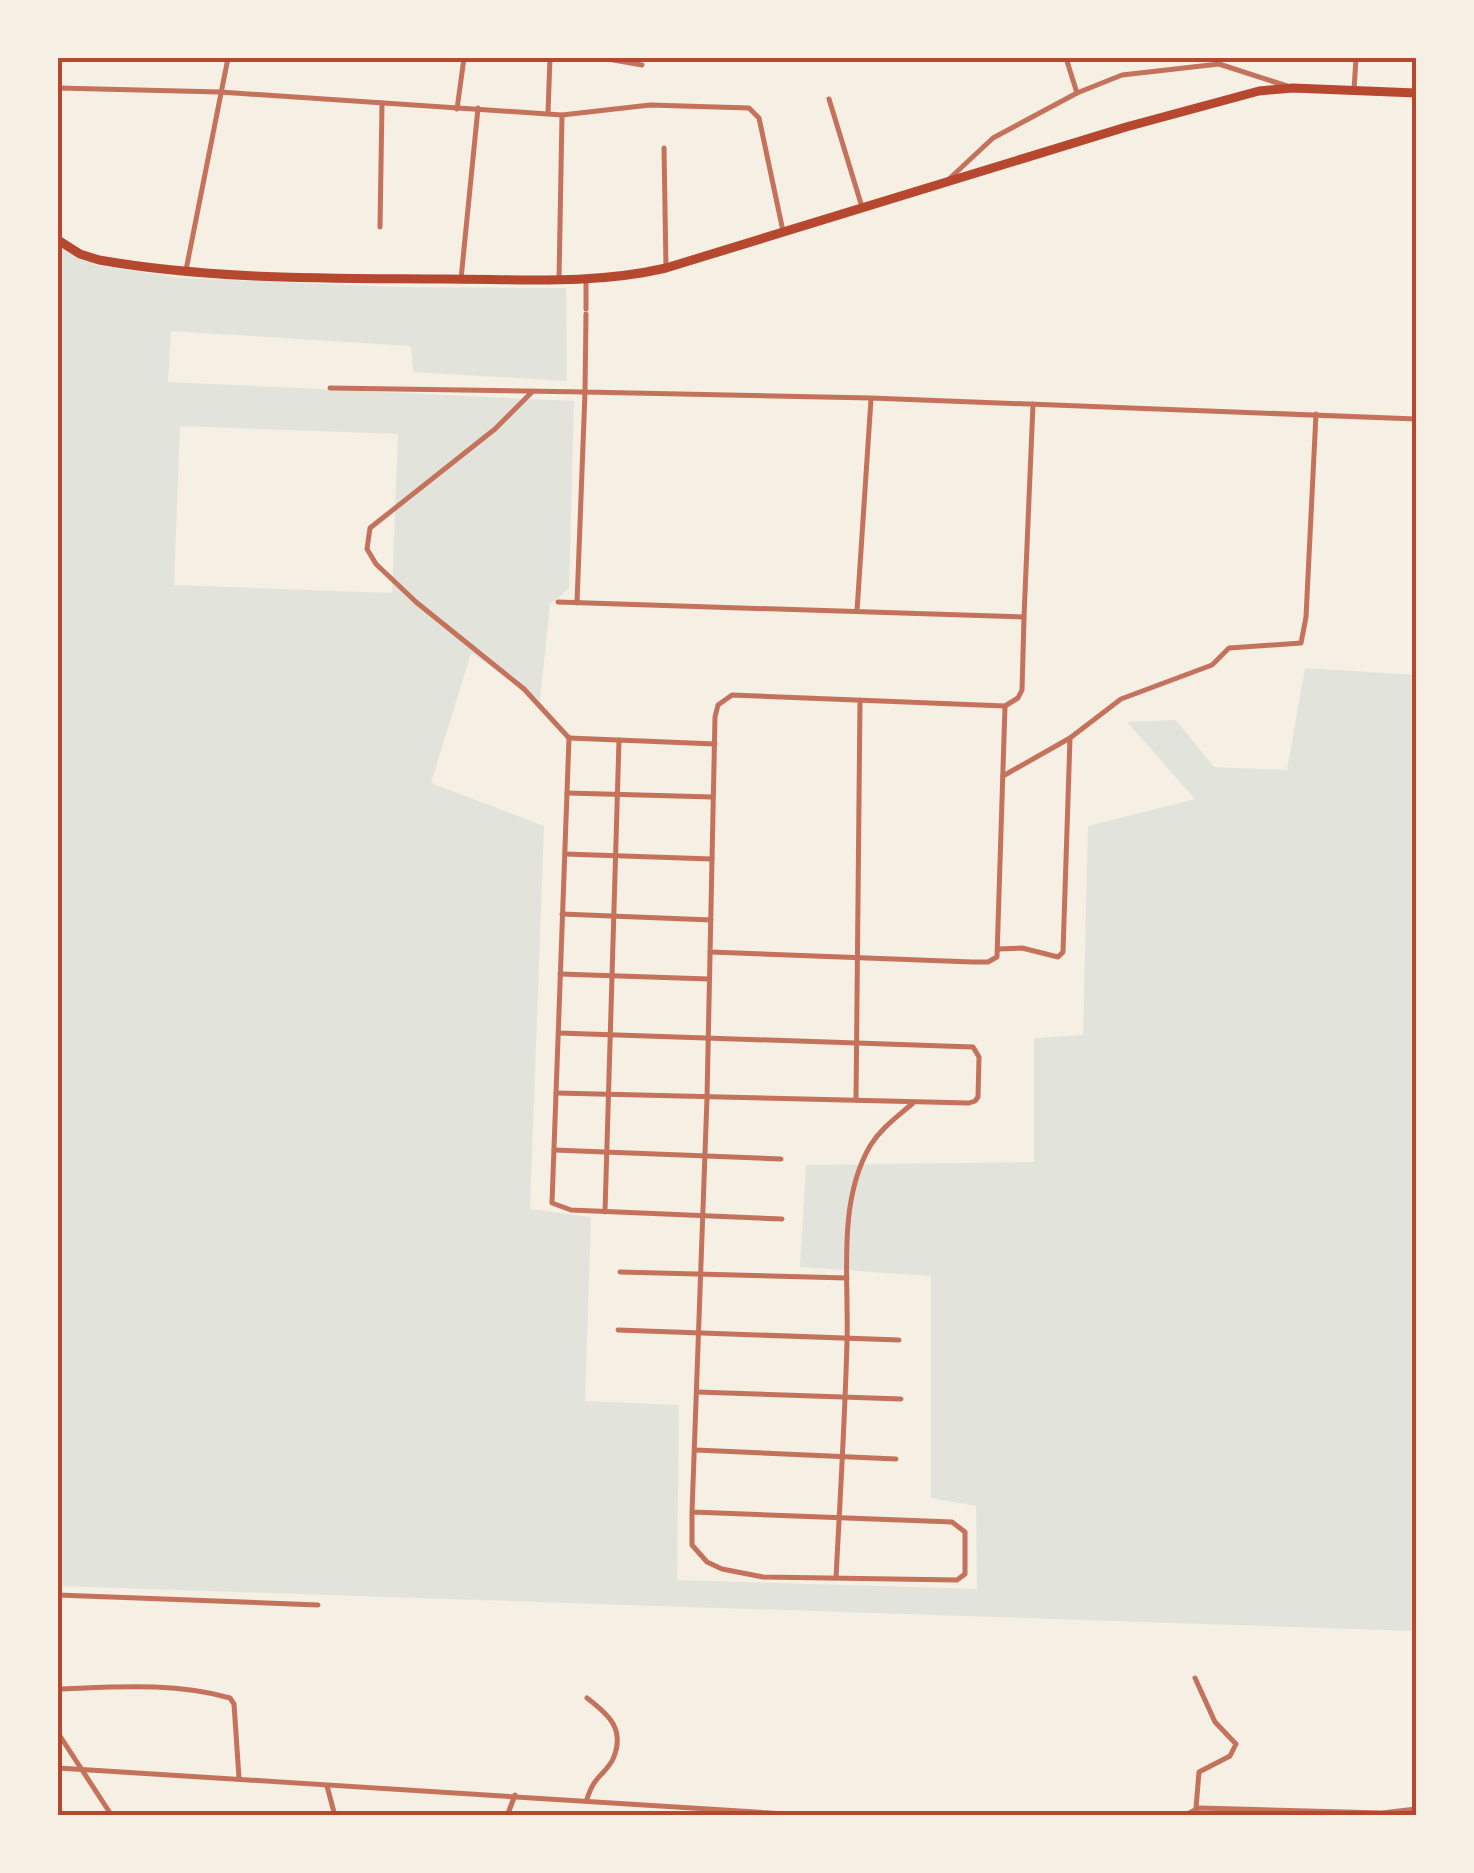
<svg xmlns="http://www.w3.org/2000/svg" width="1474" height="1873" viewBox="0 0 1474 1873" font-family="Montserrat,sans-serif">
  <style>
    .green { fill: #e2e4dc; fill-rule: evenodd }
    .lines { fill: none; stroke-linecap: round; stroke-linejoin: round }
    .minor { stroke: #c5725c; stroke-width: 5 }
    .trunk { stroke: #b5482f; stroke-width: 9 }
    .neatline { fill: none; stroke: #b5482f; stroke-width: 4 }
  </style>
  <rect width="100%" height="100%" fill="#f6efe4"/>
  <path class="green" d="M 58,241 L 95,265 L 181,278 L 396,287 L 566,288 L 567,381 L 413,372 L 411,346 L 171,331 L 168,382 L 574,401 L 569,589 L 550,604 L 540,700 L 471,653 L 431,783 L 544,826 L 530,1209 L 591,1217 L 585,1401 L 679,1405 L 677,1580 L 977,1589 L 976,1506 L 931,1498 L 931,1276 L 800,1267 L 806,1165 L 1034,1162 L 1034,1038 L 1083,1035 L 1088,826 L 1195,799 L 1127,722 L 1176,720 L 1214,767 L 1287,770 L 1305,668 L 1416,675 L 1416,1631 L 58,1586 ZM 180,426 L 398,434 L 392,593 L 174,585 Z"/>
  <g class="lines">
    <g class="minor">
      <path d="M 602,58 L 642,65"/>
      <path d="M 1066,58 L 1077,93"/>
      <path d="M 58,88 L 220,92 L 562,115 L 650,105 L 749,108 L 759,118 L 783,231"/>
      <path d="M 1354,90 L 1356,58"/>
      <path d="M 829,99 L 862,207"/>
      <path d="M 457,109 L 464,58"/>
      <path d="M 548,113 L 550,58"/>
      <path d="M 664,148 L 666,268"/>
      <path d="M 948,180 L 993,138 L 1077,93 L 1122,75 L 1219,64 L 1287,86"/>
      <path d="M 380,227 L 382,103"/>
      <path d="M 186,270 L 228,58"/>
      <path d="M 461,279 L 478,108"/>
      <path d="M 559,280 L 562,115"/>
      <path d="M 586,309 L 586,280"/>
      <path d="M 586,314 L 585,392 L 871,398 L 1416,419"/>
      <path d="M 330,388 L 585,392 L 577,603"/>
      <path d="M 532,392 L 495,429 L 370,528 L 367,549 L 376,564 L 416,602 L 524,689 L 569,738 L 552,1203 L 571,1210 L 782,1219"/>
      <path d="M 558,602 L 1024,617 L 1033,404"/>
      <path d="M 857,611 L 871,399"/>
      <path d="M 569,738 L 715,744"/>
      <path d="M 1003,776 L 1070,738 L 1121,699 L 1212,665 L 1229,648 L 1301,643 L 1306,617 L 1316,414"/>
      <path d="M 567,793 L 713,797"/>
      <path d="M 565,854 L 712,859"/>
      <path d="M 562,914 L 711,920"/>
      <path d="M 998,949 L 1022,948 L 1058,957 L 1063,952 L 1070,738"/>
      <path d="M 710,952 L 972,962 L 988,962 L 997,957 L 1005,706"/>
      <path d="M 560,974 L 709,979"/>
      <path d="M 556,1093 L 969,1103 L 975,1101 L 978,1097 L 979,1057 L 973,1047 L 559,1033"/>
      <path d="M 856,1100 L 860,700"/>
      <path d="M 554,1150 L 781,1159"/>
      <path d="M 605,1212 L 619,740"/>
      <path d="M 620,1272 L 847,1278"/>
      <path d="M 618,1330 L 899,1340"/>
      <path d="M 697,1392 L 901,1399"/>
      <path d="M 695,1450 L 896,1459"/>
      <path d="M 692,1512 L 952,1522 L 965,1532 L 965,1574 L 957,1580 L 763,1577 L 722,1569 L 707,1562 L 692,1545 L 692,1512 L 707,1098 L 715,717 L 718,705 L 732,695 L 1005,706 L 1018,698 L 1022,690 L 1024,617"/>
      <path d="M 836,1578 C 840,1499 845,1420 847,1341 C 849,1279 837,1203 870,1146 C 881,1128 897,1117 913,1103"/>
      <path d="M 58,1595 L 318,1605"/>
      <path d="M 1195,1678 L 1215,1722 L 1236,1744 L 1230,1756 L 1199,1772 L 1196,1808"/>
      <path d="M 58,1689 C 115,1687 174,1682 230,1698 L 234,1704 L 239,1778"/>
      <path d="M 587,1698 C 608,1714 626,1729 613,1759 C 605,1775 595,1774 587,1799"/>
      <path d="M 58,1733 L 112,1816"/>
      <path d="M 58,1768 L 819,1816"/>
      <path d="M 327,1786 L 335,1816"/>
      <path d="M 507,1816 L 515,1795"/>
      <path d="M 1183,1816 L 1199,1808 L 1382,1813 L 1416,1809"/>
    </g>
    <path class="trunk" d="M 58,240 L 80,254 L 99,260 C 213,280 329,278 444,279 C 519,279 593,285 666,268 L 1126,127 L 1259,91 L 1293,88 L 1416,93"/>
  </g>
  <rect width="1474" height="1873" fill="none" stroke="#f6efe4" stroke-width="120"/>
  <rect x="60" y="60" width="1354" height="1753" class="neatline"/>
</svg>
